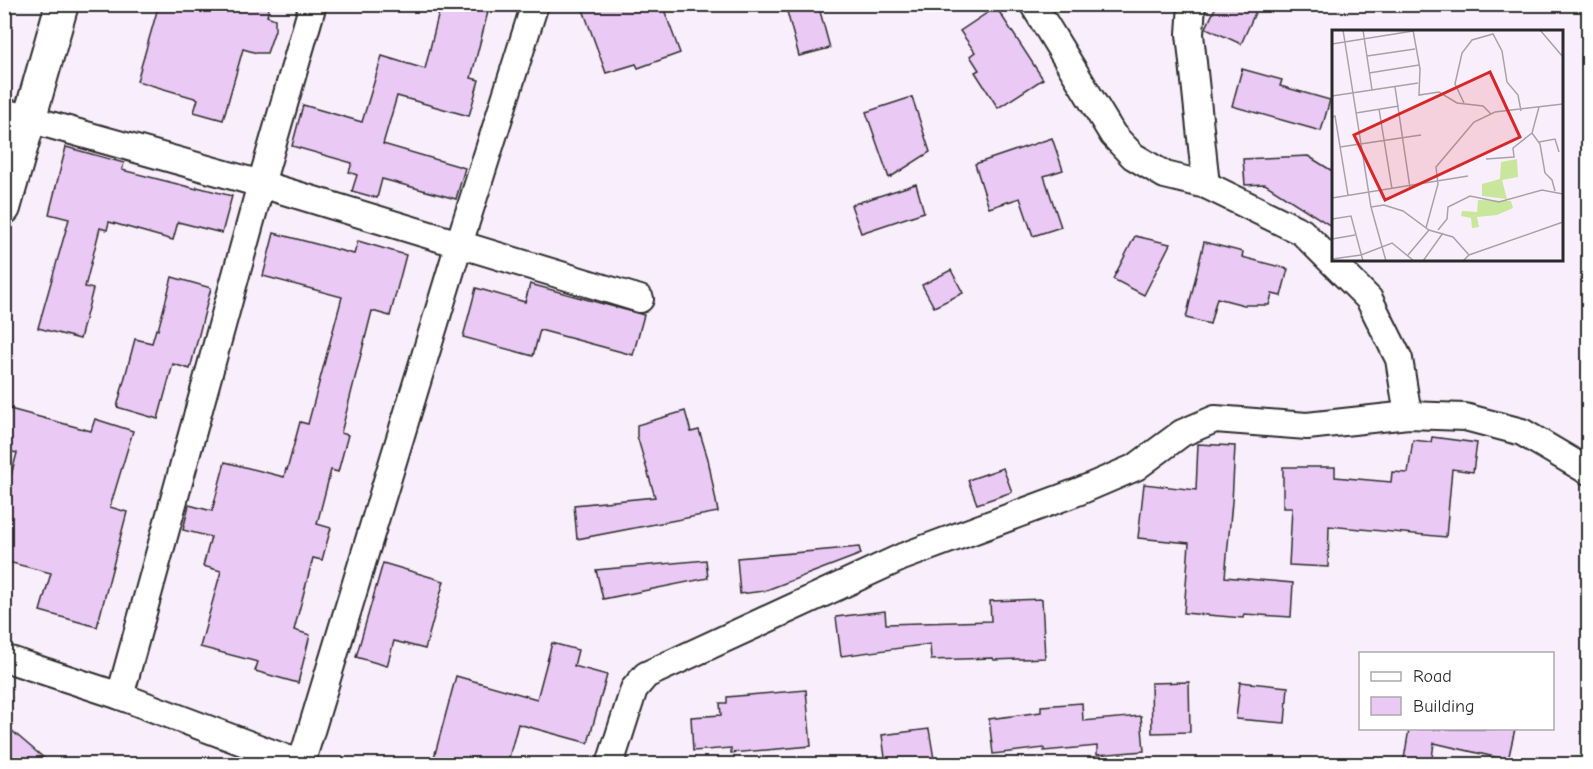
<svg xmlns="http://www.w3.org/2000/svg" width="1593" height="769" viewBox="0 0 1593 769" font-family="'Comic Neue',sans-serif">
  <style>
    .building { fill: #eac9f5; stroke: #2b2b2b; stroke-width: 1.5 }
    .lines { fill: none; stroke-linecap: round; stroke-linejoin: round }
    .minor-casing { stroke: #2b2b2b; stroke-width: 30 }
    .tertiary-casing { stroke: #2b2b2b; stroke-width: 36 }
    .minor { stroke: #fff; stroke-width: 26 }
    .tertiary { stroke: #fff; stroke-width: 32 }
    .inset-road { fill: none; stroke: #a7a1a8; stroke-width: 1.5 }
    .view { fill: #d62828; fill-opacity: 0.15; stroke: #d62828; stroke-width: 3 }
    .inset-edge { fill: none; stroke: #2b2b2b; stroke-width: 3 }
  </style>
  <rect width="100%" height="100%" fill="#f9effc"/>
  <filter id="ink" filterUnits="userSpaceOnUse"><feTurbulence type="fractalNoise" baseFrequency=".0167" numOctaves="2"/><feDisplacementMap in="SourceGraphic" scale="12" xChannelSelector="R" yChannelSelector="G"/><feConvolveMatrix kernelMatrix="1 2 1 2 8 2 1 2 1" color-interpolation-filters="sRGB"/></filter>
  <g filter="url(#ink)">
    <g class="building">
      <path d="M 159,4 L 270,4 L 267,16 L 275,19 L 275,30 L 267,53 L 257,53 L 243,49 L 223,120 L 194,112 L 198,99 L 137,81 Z"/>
      <path d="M 441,4 L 490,4 L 471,78 L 479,80 L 469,116 L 397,96 L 383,144 L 465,168 L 456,199 L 382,179 L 377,198 L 352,191 L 357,175 L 349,172 L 352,163 L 292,146 L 303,105 L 362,122 L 382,56 L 425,69 Z"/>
      <path d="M 581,4 L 662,4 L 680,53 L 638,68 L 636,64 L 606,73 Z"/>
      <path d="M 785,4 L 818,4 L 830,48 L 799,56 Z"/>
      <path d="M 1217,4 L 1259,4 L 1241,44 L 1206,28 Z"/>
      <path d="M 996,7 L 1043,79 L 998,108 L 975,72 L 979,70 L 970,56 L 975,52 L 960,31 Z"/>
      <path d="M 1242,69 L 1282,80 L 1280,86 L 1330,100 L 1321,131 L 1232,106 Z"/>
      <path d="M 912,97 L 930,152 L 889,178 L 866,112 Z"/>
      <path d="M 1052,138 L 1063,170 L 1044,176 L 1061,227 L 1033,236 L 1020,198 L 989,208 L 975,164 Z"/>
      <path d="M 66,147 L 124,163 L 122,170 L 197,189 L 197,187 L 232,196 L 222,233 L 178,222 L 173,240 L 109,222 L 107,230 L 100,228 L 85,287 L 93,289 L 80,339 L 38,328 L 69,219 L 49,214 Z"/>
      <path d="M 1308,156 L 1334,172 L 1334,228 L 1265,184 L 1245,185 L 1243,159 Z"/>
      <path d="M 916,184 L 924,212 L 861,233 L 851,205 Z"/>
      <path d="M 274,233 L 354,254 L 358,241 L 406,255 L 390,316 L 372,311 L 341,433 L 348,435 L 338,472 L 331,470 L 317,524 L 331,528 L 322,560 L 313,558 L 294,630 L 310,635 L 298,683 L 255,671 L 258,662 L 200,647 L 221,571 L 203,566 L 211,537 L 183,530 L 189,505 L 212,511 L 225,462 L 284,477 L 286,469 L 287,470 L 300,422 L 308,424 L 342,297 L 263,276 Z"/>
      <path d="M 1135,236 L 1170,244 L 1144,295 L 1113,279 Z"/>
      <path d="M 1204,242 L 1243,252 L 1242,257 L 1288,269 L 1281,296 L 1272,294 L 1269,305 L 1244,305 L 1217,298 L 1210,324 L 1186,318 Z"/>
      <path d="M 951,270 L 963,293 L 934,307 L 922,285 Z"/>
      <path d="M 172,277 L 211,288 L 190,369 L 173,364 L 158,419 L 117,407 L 135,339 L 152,343 L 156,329 L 158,330 Z"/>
      <path d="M 530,284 L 644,315 L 633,355 L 540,330 L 533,356 L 463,337 L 476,288 L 525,302 Z"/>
      <path d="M 10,409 L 91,431 L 95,419 L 133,431 L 110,507 L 127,512 L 97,627 L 40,611 L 51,573 L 4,561 L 4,501 L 17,453 L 4,450 L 4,428 Z"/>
      <path d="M 685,411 L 691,432 L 699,430 L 708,459 L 718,512 L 577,539 L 574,505 L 655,497 L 637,436 L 637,425 Z"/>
      <path d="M 1432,437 L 1477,443 L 1473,472 L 1452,469 L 1446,537 L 1329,526 L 1328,567 L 1289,565 L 1292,508 L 1283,508 L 1283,467 L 1335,467 L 1335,477 L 1391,482 L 1392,472 L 1408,473 L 1413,440 L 1431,442 Z"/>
      <path d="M 1198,444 L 1235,446 L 1232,502 L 1225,577 L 1293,583 L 1291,617 L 1244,614 L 1243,618 L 1184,613 L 1189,543 L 1138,538 L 1144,484 L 1196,490 Z"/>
      <path d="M 1003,468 L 1012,492 L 977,504 L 968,480 Z"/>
      <path d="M 859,547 L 861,554 L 764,591 L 740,594 L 737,558 Z"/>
      <path d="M 706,560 L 708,578 L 603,599 L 596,570 Z"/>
      <path d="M 383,563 L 444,581 L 425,649 L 394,641 L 387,666 L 356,657 Z"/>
      <path d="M 1042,599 L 1045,658 L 994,660 L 993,658 L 931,660 L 930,644 L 841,656 L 836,617 L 885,611 L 886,624 L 991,621 L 990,601 Z"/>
      <path d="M 552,643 L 578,650 L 574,666 L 607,675 L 588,743 L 518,724 L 507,765 L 432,765 L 456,676 L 537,699 Z"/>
      <path d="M 1189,682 L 1190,732 L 1152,733 L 1151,683 Z"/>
      <path d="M 1240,682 L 1288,687 L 1285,723 L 1236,719 Z"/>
      <path d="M 806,690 L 811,746 L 731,753 L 731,748 L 693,751 L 691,717 L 721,715 L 720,703 L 727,703 L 727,697 Z"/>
      <path d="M 1082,703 L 1083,721 L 1141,716 L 1144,751 L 1097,755 L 1097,746 L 1044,751 L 1044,748 L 993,754 L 989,719 L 1041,712 L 1041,706 Z"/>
      <path d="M 4,724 L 52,765 L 4,765 Z"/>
      <path d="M 929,729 L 935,765 L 886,765 L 882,735 Z"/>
      <path d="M 1409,729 L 1515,729 L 1508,760 L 1434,743 L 1431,765 L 1403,765 Z"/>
    </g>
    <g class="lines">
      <g class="minor-casing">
        <g id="minor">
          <path d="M 1033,4 L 1113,135 L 1133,156 L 1165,175 L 1206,185 L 1302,232 L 1369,299 L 1399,359 L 1408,415"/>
          <path d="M 1192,4 L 1190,34 L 1206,185"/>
          <path d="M 4,112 L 261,184 L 640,299"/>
          <path d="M 4,658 L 120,696 L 301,764"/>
          <path d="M 120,696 L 261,184 L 313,4"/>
          <path d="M 301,764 L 459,244 L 535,4"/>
          <path d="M 610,764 L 634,689 L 646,675 L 902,557 L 1080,491 L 1136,467 L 1182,433 L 1215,419 L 1307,426 L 1408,415 L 1465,417 L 1522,432 L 1588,471"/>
        </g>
      </g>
      <g class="tertiary-casing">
        <path id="tertiary" d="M 4,208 L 62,4"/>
      </g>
      <use href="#minor" class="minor"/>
      <use href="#tertiary" class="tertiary"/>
    </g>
  </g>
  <g transform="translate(1332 30)">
    <rect width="231" height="231" fill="#f9effc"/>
    <path d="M 185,129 L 186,147 L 170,150 L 175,169 L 150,166 L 150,154 L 168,149 L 169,132 ZM 146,170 L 179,171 L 181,178 L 165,185 L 145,187 L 147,197 L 140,198 L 139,188 L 129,186 L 130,181 L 145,182 Z" fill="#c9e69d"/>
    <path class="inset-road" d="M 11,0 L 39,177 L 54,231M 31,0 L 40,60M 81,0 L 88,39 L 87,65 L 107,62 L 125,73 L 151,76 L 159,84M 208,0 L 231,27M 0,14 L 81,1M 35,26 L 83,19M 37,43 L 87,35M 63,57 L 78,158M 0,66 L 86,53M 132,73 L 123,54 L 130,23 L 140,10 L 161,4 L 170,21 L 175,52 L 186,65 L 189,81M 207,77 L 200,103 L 208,114 L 213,143 L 220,150 L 223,161M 47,79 L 60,159M 24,83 L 67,76M 0,87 L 3,86 L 16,165M 207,112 L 223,109 L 227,122M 8,117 L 89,105M 154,129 L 182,127 L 181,118 L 200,103M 0,168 L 136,146M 39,177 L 52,175 L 71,181 L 97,200 L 121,207 L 137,225M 0,189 L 19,186 L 31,231M 94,198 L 106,154 L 104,137 L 142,92 L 163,82 L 231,74M 106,200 L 115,189 L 116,177 L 138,166 L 167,172 L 210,160 L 231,164M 0,209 L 23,205M 76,225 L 97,200M 0,229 L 29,225 L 60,213 L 82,231M 91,231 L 111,203M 131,231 L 137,225 L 231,192"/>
    <path class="view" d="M 158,42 L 188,107 L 53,170 L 22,105 Z"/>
    <rect width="231" height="231" class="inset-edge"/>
  </g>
  <rect width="1593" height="769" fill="none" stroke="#fff" stroke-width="24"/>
  <rect x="12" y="12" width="1569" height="745" fill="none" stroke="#2b2b2b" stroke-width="2" filter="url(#ink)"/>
  <rect x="1359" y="652" width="195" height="78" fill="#ffffff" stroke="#aaaaaa" stroke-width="1.5"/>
  <rect x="1371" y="672" width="30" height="9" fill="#ffffff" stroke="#aaaaaa" stroke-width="1.5"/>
  <text x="1413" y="682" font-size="18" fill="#2b2b2b">Road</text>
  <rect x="1371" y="697" width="30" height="18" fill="#eac9f5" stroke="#aaaaaa" stroke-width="1.5"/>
  <text x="1413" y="712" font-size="18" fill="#2b2b2b">Building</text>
</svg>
